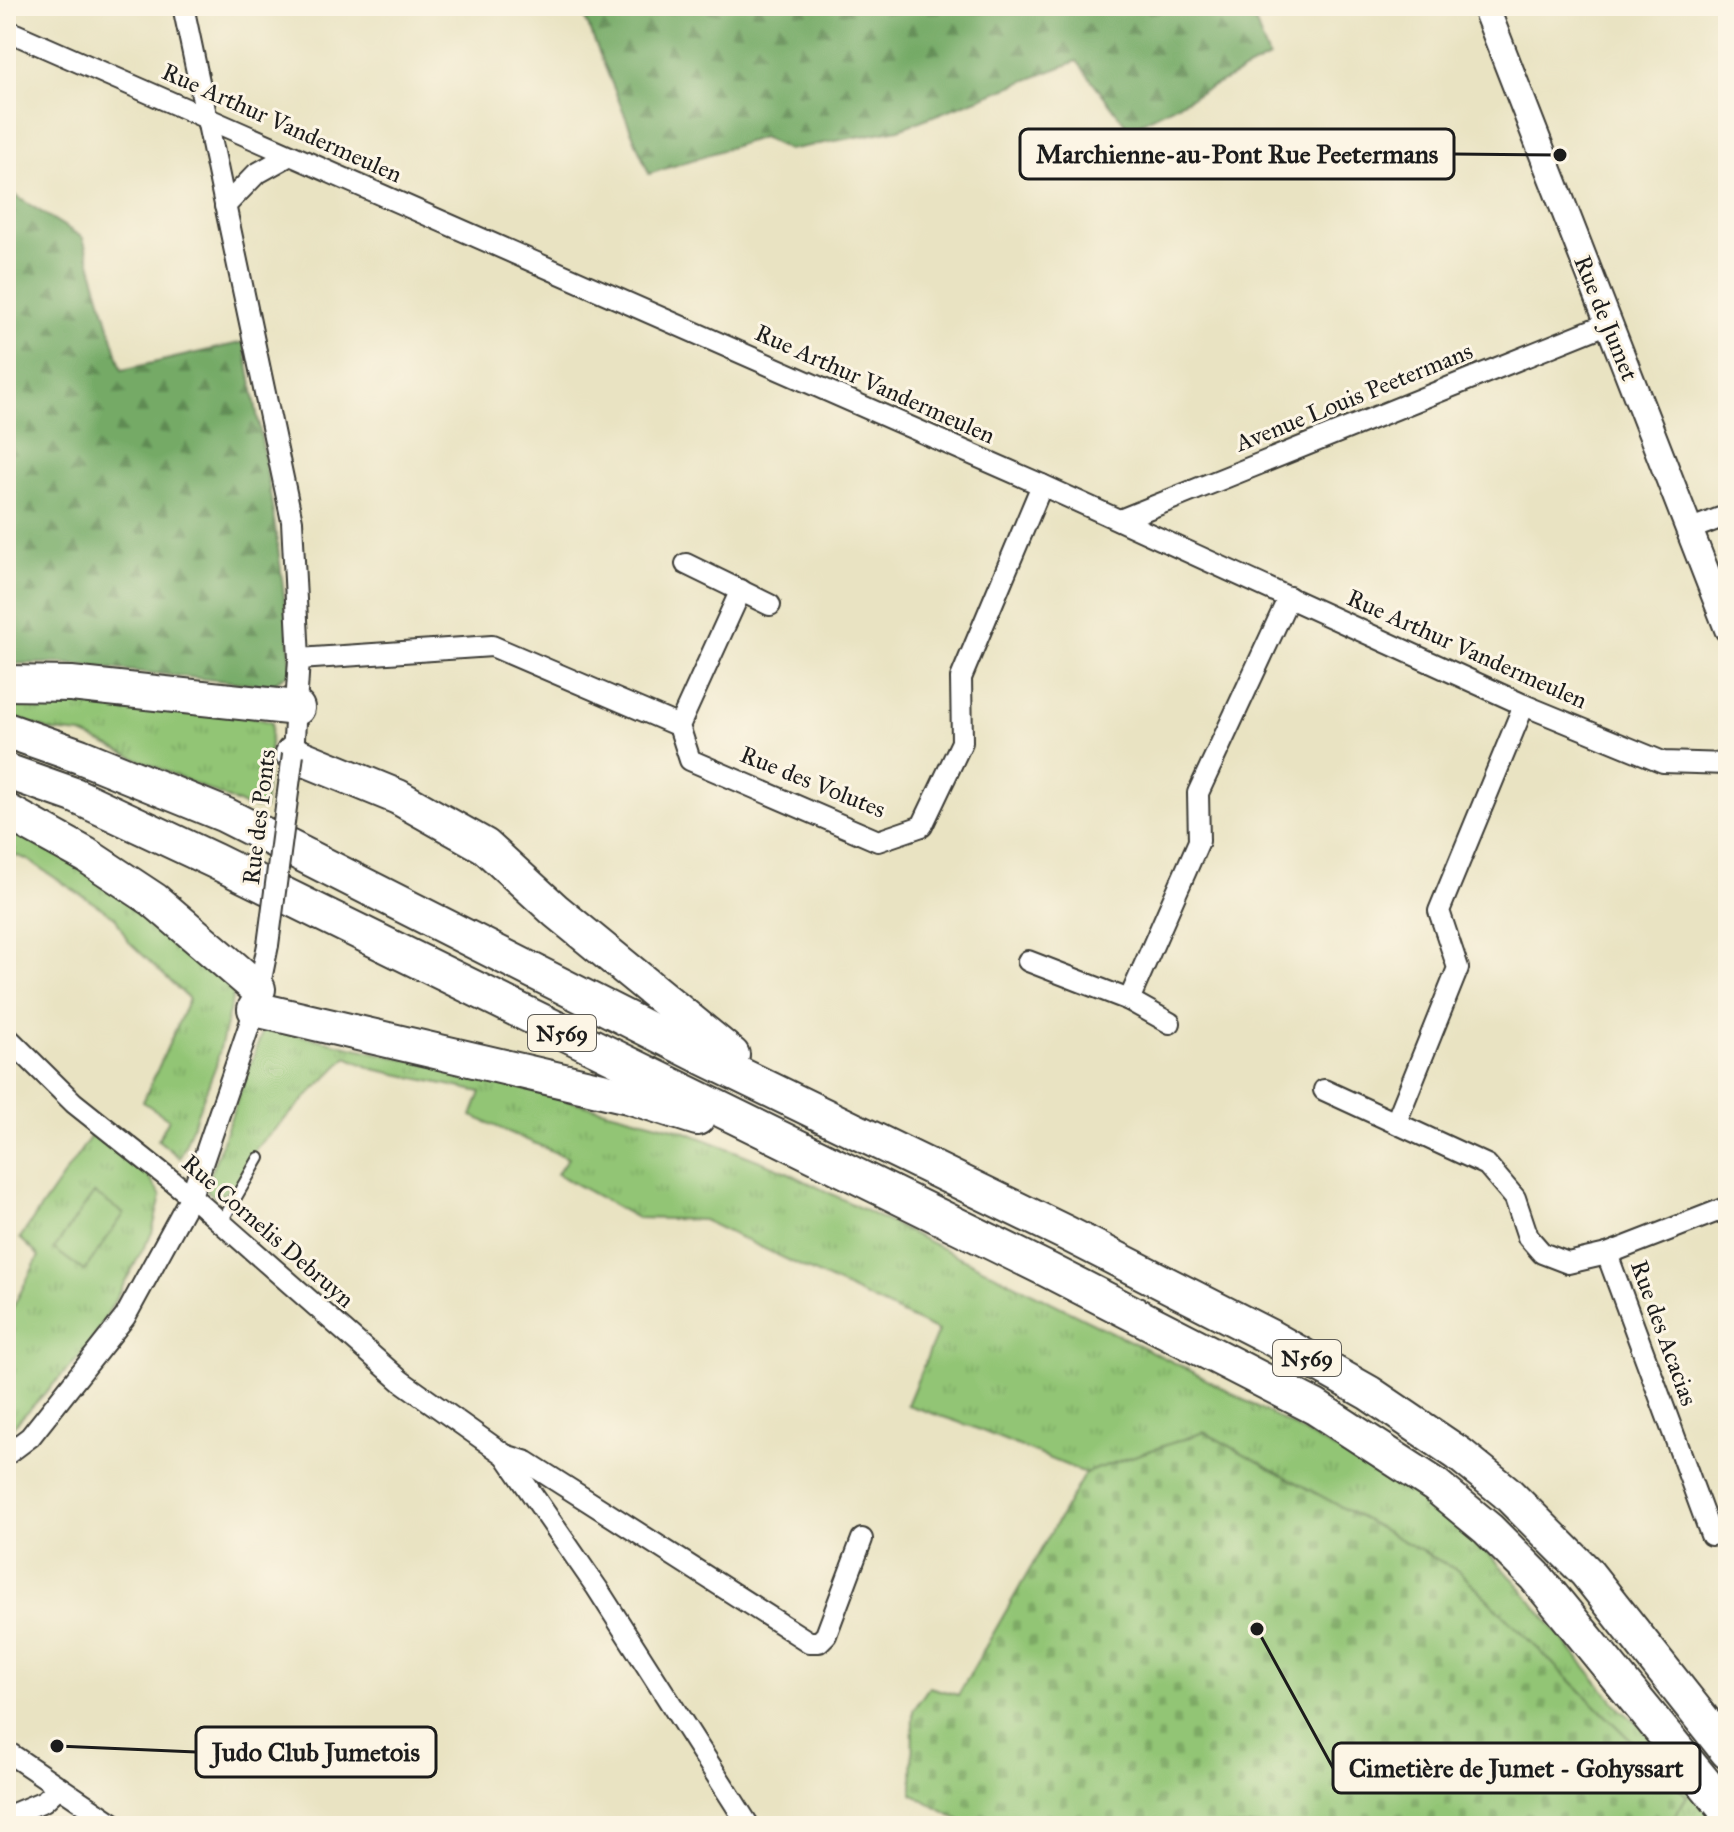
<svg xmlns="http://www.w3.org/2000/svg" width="1734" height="1832" viewBox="0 0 1734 1832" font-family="'IM FELL Great Primer',serif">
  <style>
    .grass { fill: url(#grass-tufts); stroke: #577048; stroke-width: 2 }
    .forest { fill: url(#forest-firs); stroke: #486341; stroke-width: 2 }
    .cemetery { fill: url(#cemetery-stones); stroke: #577048; stroke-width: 2 }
    .park { fill: #92c575; stroke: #577048; stroke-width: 2 }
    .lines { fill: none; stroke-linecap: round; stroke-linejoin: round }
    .service-casing { stroke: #3b3a35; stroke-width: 14 }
    .minor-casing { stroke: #3b3a35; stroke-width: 24 }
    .tertiary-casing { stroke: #3b3a35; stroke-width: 30 }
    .trunk-casing { stroke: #3b3a35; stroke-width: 38 }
    .service { stroke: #fff; stroke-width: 10 }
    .minor { stroke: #fff; stroke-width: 20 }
    .tertiary { stroke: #fff; stroke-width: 26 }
    .trunk { stroke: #fff; stroke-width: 34 }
    .minor-bridge-casing { stroke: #3b3a35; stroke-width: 24; stroke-linecap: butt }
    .minor-bridge { stroke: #fff; stroke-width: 20 }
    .labels { text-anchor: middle; stroke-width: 6; stroke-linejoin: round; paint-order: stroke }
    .shield { fill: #fcf5e5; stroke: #5f5d58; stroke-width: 2 }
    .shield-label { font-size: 22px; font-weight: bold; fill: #1c1c1c }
    .street-label { font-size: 24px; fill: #1c1c1c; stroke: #fcf5e5 }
    .leader { fill: none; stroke: #1c1c1c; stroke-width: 3 }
    .callout-dot { fill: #1c1c1c; stroke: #fcf5e5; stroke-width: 3 }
    .callout { fill: #fcf5e5; stroke: #1c1c1c; stroke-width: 3 }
    .callout-label { font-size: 26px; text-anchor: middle; font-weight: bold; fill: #1c1c1c }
  </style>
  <defs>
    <pattern id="grass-tufts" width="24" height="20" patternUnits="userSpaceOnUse" patternTransform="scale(2)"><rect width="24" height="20" fill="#92c575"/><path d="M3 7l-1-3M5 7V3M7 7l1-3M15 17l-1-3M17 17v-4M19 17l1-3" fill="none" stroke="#7da965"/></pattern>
    <pattern id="forest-firs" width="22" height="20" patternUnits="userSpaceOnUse" patternTransform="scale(2)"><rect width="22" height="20" fill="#75aa66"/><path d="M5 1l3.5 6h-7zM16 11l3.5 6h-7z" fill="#5f8a53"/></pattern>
    <pattern id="cemetery-stones" width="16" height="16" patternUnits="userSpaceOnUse" patternTransform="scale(2)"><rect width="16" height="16" fill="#92c575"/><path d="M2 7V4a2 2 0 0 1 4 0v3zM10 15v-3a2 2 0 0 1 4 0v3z" fill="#7da965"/></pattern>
  </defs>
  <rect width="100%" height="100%" fill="#fcf5e5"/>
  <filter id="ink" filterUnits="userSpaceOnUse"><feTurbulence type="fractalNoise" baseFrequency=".0125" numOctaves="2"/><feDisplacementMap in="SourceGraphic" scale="16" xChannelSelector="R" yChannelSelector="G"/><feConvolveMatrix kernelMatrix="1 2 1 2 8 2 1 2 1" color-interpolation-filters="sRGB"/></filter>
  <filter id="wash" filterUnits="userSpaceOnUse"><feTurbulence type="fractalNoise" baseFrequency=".006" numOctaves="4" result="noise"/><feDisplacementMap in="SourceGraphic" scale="32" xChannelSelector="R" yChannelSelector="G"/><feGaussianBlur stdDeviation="1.8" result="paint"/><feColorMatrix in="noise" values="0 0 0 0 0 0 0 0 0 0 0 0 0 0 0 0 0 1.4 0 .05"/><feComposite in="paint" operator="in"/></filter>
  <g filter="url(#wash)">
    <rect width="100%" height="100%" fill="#e9e3c2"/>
    <g class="grass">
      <path d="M 6,688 L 238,712 L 272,723 L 264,809 L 245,806 L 81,734 L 53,731 L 6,715 Z"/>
      <path d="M 6,822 L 121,889 L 236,983 L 216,1065 L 180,1158 L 158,1140 L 169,1119 L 143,1102 L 189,999 L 128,941 L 115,917 L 26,859 L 6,852 Z"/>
      <path d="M 264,1027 L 456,1071 L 681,1130 L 783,1170 L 1187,1369 L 1411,1490 L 1469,1533 L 1515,1581 L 1620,1709 L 1640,1725 L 1727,1826 L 1669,1826 L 1687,1796 L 1460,1572 L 1204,1432 L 1085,1473 L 970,1426 L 907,1405 L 938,1331 L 703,1220 L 637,1218 L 557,1174 L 568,1158 L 472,1116 L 481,1092 L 373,1069 L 347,1057 L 256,1148 L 239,1185 L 216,1198 L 205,1189 Z"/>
      <path d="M 95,1130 L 146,1173 L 161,1196 L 152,1233 L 89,1347 L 6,1434 L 6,1321 L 39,1256 L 20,1238 Z"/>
    </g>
    <g class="forest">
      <path d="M 580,6 L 1249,6 L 1269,58 L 1129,129 L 1077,61 L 899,129 L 788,150 L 762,137 L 649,174 Z"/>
      <path d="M 6,190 L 83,238 L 122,370 L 244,342 C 265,451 282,560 292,671 L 270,686 L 58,663 L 6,664 Z"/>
    </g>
    <path class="cemetery" d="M 1204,1432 L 1460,1572 L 1687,1796 L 1669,1826 L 970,1826 L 912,1794 L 913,1710 L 929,1687 L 958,1695 L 1085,1473 Z"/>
    <path class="park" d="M 94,1193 L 124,1214 L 84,1271 L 54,1249 Z"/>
  </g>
  <g filter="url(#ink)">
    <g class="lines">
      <g class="service-casing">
        <path id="service" d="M 221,1223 L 259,1158"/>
      </g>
      <g class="minor-casing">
        <g id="minor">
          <path d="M 183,6 L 292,521 L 299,659 L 293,754"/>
          <path d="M 6,30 L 1042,485 L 1524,705 L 1663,762 L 1728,764"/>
          <path d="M 225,206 L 256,174 L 290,155"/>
          <path d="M 1120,520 L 1609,323"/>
          <path d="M 1691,529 L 1728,515"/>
          <path d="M 686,564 L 770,605"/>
          <path d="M 741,590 L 679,726 L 690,760 L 878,841 L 922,826 L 962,742 L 961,678 L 1042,485"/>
          <path d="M 299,659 L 492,646 L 679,726"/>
          <path d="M 1028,961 L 1129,1000 L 1170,1023"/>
          <path d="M 1129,1000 L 1199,841 L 1198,793 L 1289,597"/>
          <path d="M 6,1036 L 74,1103 L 191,1196 L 401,1381 L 505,1455 L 597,1588 L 749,1826"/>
          <path d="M 1324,1090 L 1487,1165 L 1515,1198 L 1528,1237 L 1542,1253 L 1568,1263 L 1607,1254"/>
          <path d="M 1396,1122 L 1458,968 L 1439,911 L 1524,705"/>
          <path d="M 1728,1207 L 1607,1254 L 1711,1535 L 1728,1529"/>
          <path d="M 6,1455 L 30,1437 L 125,1317 L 191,1196 L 255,1009 L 268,945"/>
          <path d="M 505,1455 L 527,1462 L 809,1642 L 819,1642 L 826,1635 L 862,1539"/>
          <path d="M 6,1751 L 117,1826"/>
          <path d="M 6,1817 L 44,1801 L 59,1787"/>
        </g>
      </g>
      <g class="tertiary-casing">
        <path id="tertiary" d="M 1485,6 L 1728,629"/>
      </g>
      <g class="trunk-casing">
        <g id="trunk">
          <path d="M 6,683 L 71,684 L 297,708"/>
          <path d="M 6,730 L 80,756 L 225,815 L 695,1053 L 1066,1233 L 1270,1337 L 1369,1393 L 1459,1454 L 1506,1492 L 1586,1572 L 1728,1752"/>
          <path d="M 293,754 L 398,797 L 485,846 L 556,911 L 732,1055"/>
          <path d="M 6,771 L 74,795 L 215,861 L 1048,1270 L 1315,1407 L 1435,1485 L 1488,1529 L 1535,1576 L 1728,1812"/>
          <path d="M 6,811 L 86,855 L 154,900 L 258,989"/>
          <path d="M 255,1009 L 628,1096 L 697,1118"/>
        </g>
      </g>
      <use href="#service" class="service"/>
      <use href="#minor" class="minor"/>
      <use href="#tertiary" class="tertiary"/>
      <use href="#trunk" class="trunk"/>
      <g class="minor-bridge-casing">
        <path id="minor-bridge" d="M 268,945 L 293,754"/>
      </g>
      <use href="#minor-bridge" class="minor-bridge"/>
    </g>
  </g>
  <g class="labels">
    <g class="shield">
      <rect x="528" y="1015" width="68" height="36" rx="6"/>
      <rect x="1273" y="1340" width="68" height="36" rx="6"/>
    </g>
    <g class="shield-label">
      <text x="562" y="1041">N569</text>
      <text x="1307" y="1366">N569</text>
    </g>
    <g class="street-label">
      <text transform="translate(282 123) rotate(24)" y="8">Rue Arthur Vandermeulen</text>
      <text transform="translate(1606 318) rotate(68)" y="8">Rue de Jumet</text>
      <text transform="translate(875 384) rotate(24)" y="8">Rue Arthur Vandermeulen</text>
      <text transform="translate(1354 397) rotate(-22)" y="8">Avenue Louis Peetermans</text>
      <text transform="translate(1467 649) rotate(24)" y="8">Rue Arthur Vandermeulen</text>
      <text transform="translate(813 782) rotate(22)" y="8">Rue des Volutes</text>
      <text transform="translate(259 817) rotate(-83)" y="8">Rue des Ponts</text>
      <text transform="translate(268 1231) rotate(41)" y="8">Rue Cornelis Debruyn</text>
      <text transform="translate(1664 1333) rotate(70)" y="8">Rue des Acacias</text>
    </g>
  </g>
  <path class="leader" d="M1560 155L1454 154M57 1746L196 1752M1257 1629L1333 1768"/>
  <g class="callout-dot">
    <circle cx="1560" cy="155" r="8"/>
    <circle cx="57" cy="1746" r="8"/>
    <circle cx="1257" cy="1629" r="8"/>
  </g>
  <g class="callout">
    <rect x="1020" y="129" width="434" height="50" rx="8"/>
    <rect x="196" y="1727" width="240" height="50" rx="8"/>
    <rect x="1333" y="1743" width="367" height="50" rx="8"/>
  </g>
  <g class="callout-label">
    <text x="1237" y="163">Marchienne-au-Pont Rue Peetermans</text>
    <text x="316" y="1761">Judo Club Jumetois</text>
    <text x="1516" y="1777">Cimetière de Jumet - Gohyssart</text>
  </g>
  <rect width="1734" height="1832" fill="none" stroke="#fcf5e5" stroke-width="32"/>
</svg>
